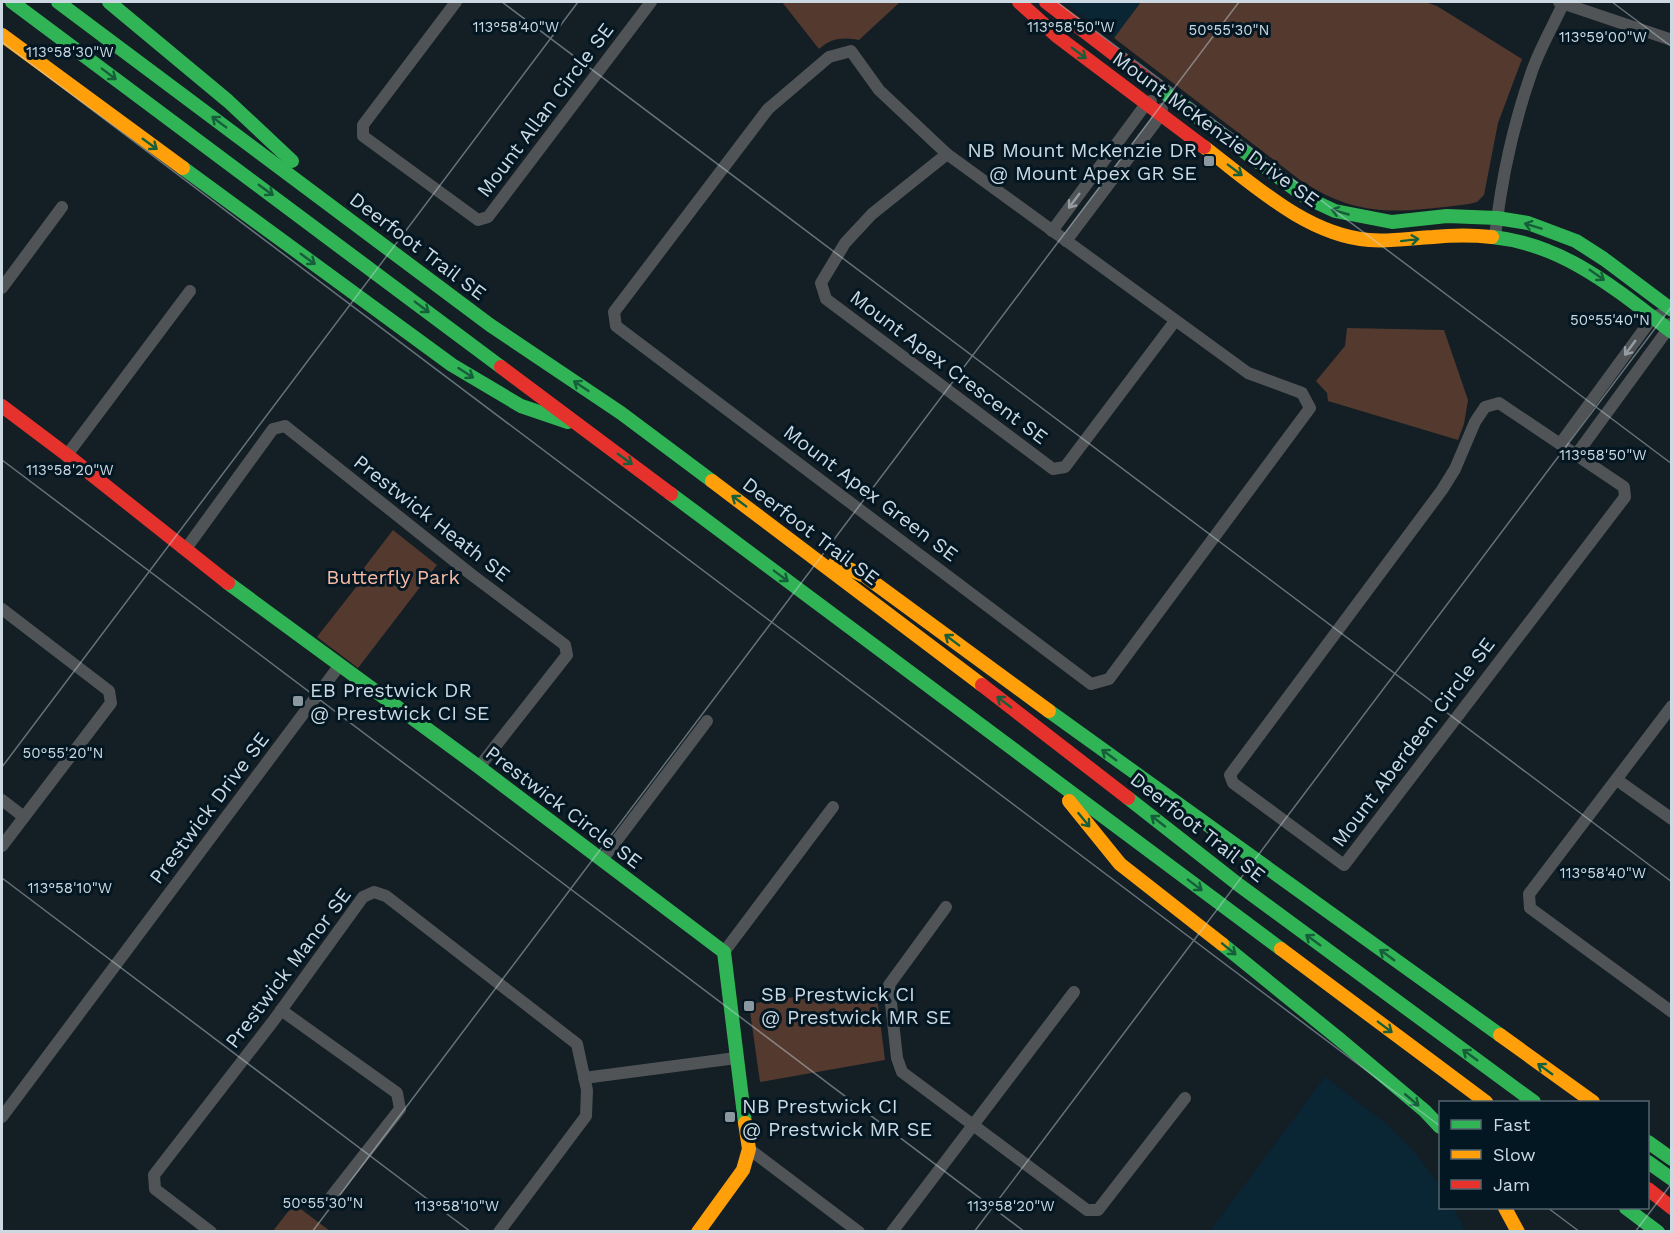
<svg xmlns="http://www.w3.org/2000/svg" width="1673" height="1233" viewBox="0 0 1673 1233" font-family="'Work Sans',sans-serif">
  <style>
    .built { fill: #0a2635 }
    .green { fill: #54392f }
    .lines { fill: none; stroke-linecap: round; stroke-linejoin: round }
    .street { stroke: #505457; stroke-width: 12 }
    .fast { stroke: #30b455; stroke-width: 14 }
    .slow { stroke: #ff9f0a; stroke-width: 14 }
    .jam { stroke: #e5322d; stroke-width: 14 }
    .oneway { stroke: #175e3a }
    .oneway2 { stroke: #959da3 }
    .ticks { fill: none; stroke: #cdd9e2; stroke-width: 1.5; stroke-opacity: 0.45 }
    .poi-dot { fill: #8c98a0; stroke: #031723; stroke-width: 2 }
    .labels { text-anchor: middle; stroke-width: 6; stroke-linejoin: round; paint-order: stroke }
    .street-label { font-size: 20px; fill: #cdd9e2; stroke: #031723 }
    .poi-label { font-size: 20px; fill: #cdd9e2; stroke: #031723; text-anchor: start }
    .park-label { font-size: 20px; fill: #f9b9a2; stroke: #031723 }
    .ticks-label { font-size: 15px; text-anchor: middle; fill: #cdd9e2; stroke: #031723; stroke-width: 6; stroke-linejoin: round; paint-order: stroke }
  </style>
  <rect width="100%" height="100%" fill="#131e25"/>
  <g class="built">
    <path d="M 1064,2 L 1141,2 L 1114,38 Z"/>
    <path d="M 1325,1077 L 1388,1125 L 1416,1154 L 1440,1186 L 1440,1208 L 1454,1208 L 1465,1231 L 1210,1231 Z"/>
  </g>
  <g class="green">
    <path d="M 782,2 L 900,2 L 859,40 C 842,37 832,38 819,49 Z"/>
    <path d="M 1141,2 L 1425,2 L 1437,6 L 1522,59 L 1498,123 L 1484,195 L 1477,202 L 1469,204 C 1401,212 1360,220 1300,180 L 1114,38 Z"/>
    <path d="M 1347,328 L 1444,330 L 1468,400 L 1464,424 L 1458,440 L 1328,401 L 1327,393 L 1316,381 L 1345,346 Z"/>
    <path d="M 393,530 L 437,565 L 358,668 L 317,637 L 364,577 L 360,573 Z"/>
    <path d="M 876,989 L 885,1060 L 760,1082 L 749,1004 L 833,991 Z"/>
    <path d="M 294,1204 L 330,1231 L 273,1231 Z"/>
  </g>
  <g class="lines">
    <g class="street">
      <path d="M 456,2 L 363,125 L 363,136 L 478,220 L 488,217 L 651,2"/>
      <path d="M 1559,2 L 1672,40"/>
      <path d="M 851,51 L 879,90 L 947,154 L 1248,373 L 1302,393 L 1310,408 L 1109,679 L 1091,684 L 616,326 L 614,312 L 768,109 L 829,57 Z"/>
      <path d="M 947,154 L 872,214 L 845,243 L 821,283 L 826,299 L 1053,469 L 1065,467 L 1175,321"/>
      <path d="M 1052,231 L 1146,104 L 1151,101"/>
      <path d="M 1495,237 C 1501,180 1513,125 1532,71 C 1540,48 1553,26 1563,4"/>
      <path d="M 1066,241 L 1155,123 L 1162,109"/>
      <path d="M 2,288 L 62,207"/>
      <path d="M 1499,403 L 1624,487 L 1625,497 L 1344,865 L 1233,783 L 1230,775 L 1442,490 L 1455,469 L 1475,422 L 1485,407 Z"/>
      <path d="M 1560,444 L 1653,317 L 1659,315"/>
      <path d="M 67,455 L 190,291"/>
      <path d="M 1576,455 L 1668,329 L 1670,324"/>
      <path d="M 185,550 L 273,429 L 285,426 L 472,575 L 565,645 L 567,655 L 479,767"/>
      <path d="M 2,609 L 109,691 L 111,703 L 2,846"/>
      <path d="M 1672,706 L 1529,894 L 1530,908 L 1672,1012"/>
      <path d="M 1617,780 L 1672,819"/>
      <path d="M 2,800 L 24,817"/>
      <path d="M 602,860 L 707,721"/>
      <path d="M 946,907 L 889,985 L 897,1058 L 902,1072 L 1087,1210 L 1098,1210 L 1185,1098"/>
      <path d="M 724,952 L 833,807"/>
      <path d="M 281,1010 L 397,1093 L 400,1109 L 331,1197"/>
      <path d="M 584,1078 L 736,1058"/>
      <path d="M 2,1117 L 339,666"/>
      <path d="M 749,1149 L 859,1232"/>
      <path d="M 211,1232 L 155,1189 L 154,1175 L 274,1020 L 363,897 L 374,892 L 386,896 L 577,1044 L 587,1090 L 586,1116 L 499,1232"/>
      <path d="M 892,1232 L 1074,992"/>
    </g>
    <g class="fast">
      <path d="M 12,2 L 501,367"/>
      <path d="M 58,2 L 490,325 L 621,413 L 712,481"/>
      <path d="M 109,2 L 228,101 L 292,161"/>
      <path d="M 1158,88 L 1307,198 L 1335,211 L 1392,222 L 1447,216 L 1497,218 L 1528,223 L 1576,241 L 1604,259 L 1672,310"/>
      <path d="M 183,168 L 452,365 L 521,406 L 568,422"/>
      <path d="M 1492,237 C 1564,244 1617,290 1672,332"/>
      <path d="M 671,494 L 1281,949"/>
      <path d="M 228,583 L 479,767 L 724,952 L 745,1123"/>
      <path d="M 1049,711 L 1500,1035"/>
      <path d="M 1128,798 L 1239,885 L 1534,1102"/>
      <path d="M 1222,944 L 1338,1038 L 1425,1111 L 1440,1127"/>
      <path d="M 1648,1142 L 1672,1159"/>
      <path d="M 1648,1162 L 1672,1179"/>
      <path d="M 1626,1208 L 1658,1232"/>
    </g>
    <g class="slow">
      <path d="M 2,35 L 183,168"/>
      <path d="M 1204,147 C 1252,183 1306,235 1369,240 C 1391,242 1412,238 1433,237 C 1453,235 1473,235 1492,237"/>
      <path d="M 712,481 L 982,685"/>
      <path d="M 835,563 L 865,576 L 1049,711"/>
      <path d="M 1069,801 L 1120,864 L 1222,944"/>
      <path d="M 1281,949 L 1486,1102"/>
      <path d="M 1500,1035 L 1593,1102"/>
      <path d="M 1505,1208 L 1518,1232"/>
      <path d="M 698,1232 L 743,1170 L 749,1149 L 745,1123"/>
    </g>
    <g class="jam">
      <path d="M 1019,2 L 1058,37 L 1204,147"/>
      <path d="M 1046,2 L 1158,88"/>
      <path d="M 501,367 L 671,494"/>
      <path d="M 2,406 L 67,455 L 228,583"/>
      <path d="M 982,685 L 1128,798"/>
      <path d="M 1648,1189 L 1672,1208"/>
    </g>
  </g>
  <defs><path id="oneway-shaft" d="M-6 0H5M1.5-3L5.5 0L1.5 3" fill="none" stroke-width="1.6" stroke-linecap="round" stroke-linejoin="round" transform="scale(1.5)"/></defs>
  <g class="oneway">
    <use href="#oneway-shaft" transform="translate(1079 53) rotate(37)"/>
    <use href="#oneway-shaft" transform="translate(109 74) rotate(37)"/>
    <use href="#oneway-shaft" transform="translate(219 122) rotate(-143)"/>
    <use href="#oneway-shaft" transform="translate(150 144) rotate(36)"/>
    <use href="#oneway-shaft" transform="translate(1235 170) rotate(37)"/>
    <use href="#oneway-shaft" transform="translate(266 190) rotate(36)"/>
    <use href="#oneway-shaft" transform="translate(1340 212) rotate(-164)"/>
    <use href="#oneway-shaft" transform="translate(1533 226) rotate(-163)"/>
    <use href="#oneway-shaft" transform="translate(1410 240) rotate(-7)"/>
    <use href="#oneway-shaft" transform="translate(308 259) rotate(36)"/>
    <use href="#oneway-shaft" transform="translate(1597 275) rotate(35)"/>
    <use href="#oneway-shaft" transform="translate(422 307) rotate(37)"/>
    <use href="#oneway-shaft" transform="translate(466 373) rotate(33)"/>
    <use href="#oneway-shaft" transform="translate(581 386) rotate(-146)"/>
    <use href="#oneway-shaft" transform="translate(625 459) rotate(36)"/>
    <use href="#oneway-shaft" transform="translate(739 501) rotate(-143)"/>
    <use href="#oneway-shaft" transform="translate(781 576) rotate(37)"/>
    <use href="#oneway-shaft" transform="translate(952 640) rotate(-143)"/>
    <use href="#oneway-shaft" transform="translate(1004 702) rotate(-143)"/>
    <use href="#oneway-shaft" transform="translate(1109 755) rotate(-144)"/>
    <use href="#oneway-shaft" transform="translate(1084 820) rotate(51)"/>
    <use href="#oneway-shaft" transform="translate(1158 821) rotate(-142)"/>
    <use href="#oneway-shaft" transform="translate(1195 885) rotate(37)"/>
    <use href="#oneway-shaft" transform="translate(1313 940) rotate(-144)"/>
    <use href="#oneway-shaft" transform="translate(1229 949) rotate(39)"/>
    <use href="#oneway-shaft" transform="translate(1387 955) rotate(-144)"/>
    <use href="#oneway-shaft" transform="translate(1385 1027) rotate(37)"/>
    <use href="#oneway-shaft" transform="translate(1470 1055) rotate(-144)"/>
    <use href="#oneway-shaft" transform="translate(1545 1069) rotate(-144)"/>
    <use href="#oneway-shaft" transform="translate(1412 1100) rotate(40)"/>
  </g>
  <g class="oneway2">
    <use href="#oneway-shaft" transform="translate(1074 201) rotate(127)"/>
    <use href="#oneway-shaft" transform="translate(1630 348) rotate(126)"/>
  </g>
  <path class="ticks" d="M 502,2 L 1672,882M 1057,2 L 1672,464M 1612,2 L 1672,47M 2,42 L 1440,1126M 2,460 L 1025,1232M 2,767 L 578,2M 2,878 L 471,1232M 1548,1208 L 1580,1232M 312,1232 L 1239,2M 974,1232 L 1672,306M 1635,1232 L 1672,1183"/>
  <g class="poi-dot">
    <rect x="1203" y="155" width="12" height="12" rx="3"/>
    <rect x="292" y="695" width="12" height="12" rx="3"/>
    <rect x="743" y="1000" width="12" height="12" rx="3"/>
    <rect x="724" y="1111" width="12" height="12" rx="3"/>
  </g>
  <g class="labels">
    <g class="street-label">
      <text transform="translate(545 110) rotate(-53)" y="7">Mount Allan Circle SE</text>
      <text transform="translate(1216 129) rotate(36)" y="7">Mount McKenzie Drive SE</text>
      <text transform="translate(418 246) rotate(37)" y="7">Deerfoot Trail SE</text>
      <text transform="translate(949 367) rotate(37)" y="7">Mount Apex Crescent SE</text>
      <text transform="translate(871 493) rotate(37)" y="7">Mount Apex Green SE</text>
      <text transform="translate(432 518) rotate(38)" y="7">Prestwick Heath SE</text>
      <text transform="translate(811 531) rotate(37)" y="7">Deerfoot Trail SE</text>
      <text transform="translate(1413 742) rotate(-53)" y="7">Mount Aberdeen Circle SE</text>
      <text transform="translate(564 807) rotate(37)" y="7">Prestwick Circle SE</text>
      <text transform="translate(209 808) rotate(-53)" y="7">Prestwick Drive SE</text>
      <text transform="translate(1198 827) rotate(38)" y="7">Deerfoot Trail SE</text>
      <text transform="translate(288 968) rotate(-53)" y="7">Prestwick Manor SE</text>
    </g>
    <g class="poi-label">
      <text x="1197" y="157" text-anchor="end">NB Mount McKenzie DR<tspan x="1197" dy="23">@ Mount Apex GR SE</tspan></text>
      <text x="310" y="697">EB Prestwick DR<tspan x="310" dy="23">@ Prestwick CI SE</tspan></text>
      <text x="761" y="1001">SB Prestwick CI<tspan x="761" dy="23">@ Prestwick MR SE</tspan></text>
      <text x="742" y="1113">NB Prestwick CI<tspan x="742" dy="23">@ Prestwick MR SE</tspan></text>
    </g>
    <g class="park-label">
      <text x="393" y="584">Butterfly Park</text>
    </g>
  </g>
  <g class="ticks-label">
    <text x="516" y="32">113°58'40"W</text>
    <text x="1071" y="32">113°58'50"W</text>
    <text x="1229" y="35">50°55'30"N</text>
    <text x="1603" y="42">113°59'00"W</text>
    <text x="70" y="57">113°58'30"W</text>
    <text x="1610" y="325">50°55'40"N</text>
    <text x="1603" y="460">113°58'50"W</text>
    <text x="70" y="475">113°58'20"W</text>
    <text x="63" y="758">50°55'20"N</text>
    <text x="1603" y="878">113°58'40"W</text>
    <text x="70" y="893">113°58'10"W</text>
    <text x="323" y="1208">50°55'30"N</text>
    <text x="457" y="1211">113°58'10"W</text>
    <text x="1011" y="1211">113°58'20"W</text>
  </g>
  <rect width="1673" height="1233" fill="none" stroke="#cdd9e2" stroke-width="6"/>
  <rect x="1439" y="1101" width="210" height="108" fill="#031723" stroke="#54656f" stroke-width="1.5"/>
  <rect x="1451" y="1120" width="30" height="9" fill="#30b455" stroke="#54656f" stroke-width="1.5"/>
  <text x="1493" y="1131" font-size="18" fill="#cdd9e2">Fast</text>
  <rect x="1451" y="1150" width="30" height="9" fill="#ff9f0a" stroke="#54656f" stroke-width="1.5"/>
  <text x="1493" y="1161" font-size="18" fill="#cdd9e2">Slow</text>
  <rect x="1451" y="1180" width="30" height="9" fill="#e5322d" stroke="#54656f" stroke-width="1.5"/>
  <text x="1493" y="1191" font-size="18" fill="#cdd9e2">Jam</text>
</svg>
